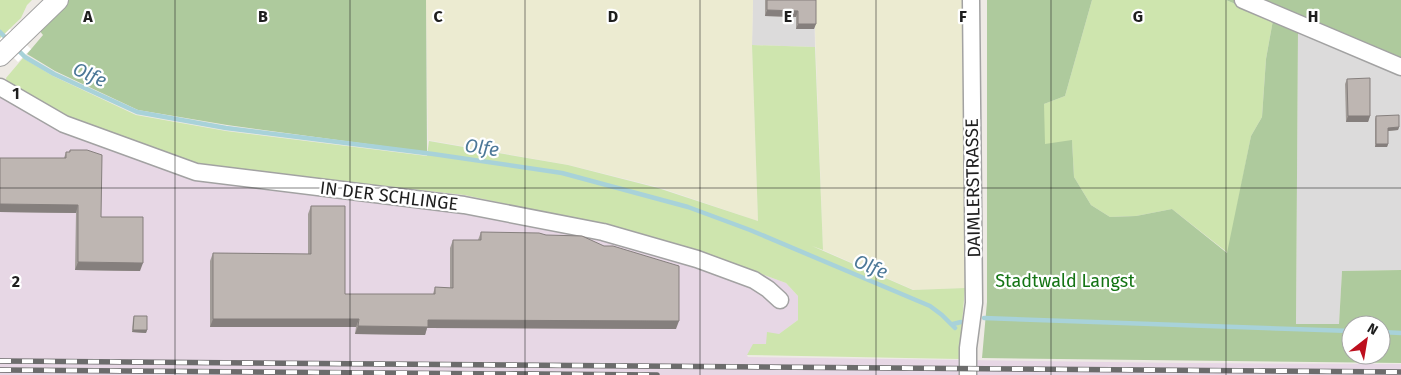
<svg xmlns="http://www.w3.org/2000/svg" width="1401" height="375" viewBox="0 0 1401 375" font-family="'Fira Sans',sans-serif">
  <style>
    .residential { fill: #dcdbdb }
    .industrial { fill: #e7d7e5 }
    .farmland { fill: #ecebd1 }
    .grass { fill: #cee5ae }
    .forest { fill: #aeca9d; fill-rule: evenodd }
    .pier { fill: #fff }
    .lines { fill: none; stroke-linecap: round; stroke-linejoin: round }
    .stream { stroke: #a8d2d9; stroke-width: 4.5 }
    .minor-casing { stroke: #a2a2a2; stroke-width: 19 }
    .tertiary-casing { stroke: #a2a2a2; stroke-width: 22 }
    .minor { stroke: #fff; stroke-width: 16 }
    .tertiary { stroke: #fff; stroke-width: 20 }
    .rail-casing { stroke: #6c6c6c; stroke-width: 5.5 }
    .rail { stroke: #fff; stroke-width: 4; stroke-dasharray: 11; stroke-linecap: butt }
    .wall { fill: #a39d99 }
    .shaded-wall { fill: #857f7d }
    .building { fill: #beb6b2; stroke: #857f7d }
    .grid { fill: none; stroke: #1e1e1e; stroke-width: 1; stroke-opacity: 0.55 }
    .labels { text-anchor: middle; stroke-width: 4.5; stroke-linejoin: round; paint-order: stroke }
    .street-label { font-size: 18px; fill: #1e1e1e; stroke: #fff }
    .park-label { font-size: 18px; fill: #147414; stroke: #fff }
    .water-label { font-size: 19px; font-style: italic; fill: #4c7898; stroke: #fff }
    .grid-label { font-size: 16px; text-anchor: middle; font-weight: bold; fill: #1e1e1e; stroke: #fff; stroke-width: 4.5; stroke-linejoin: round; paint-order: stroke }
  </style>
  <rect width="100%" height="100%" fill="#eeeae5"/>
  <g class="residential">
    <path d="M 753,0 L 814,0 L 815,47 L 752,45 Z"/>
    <path d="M 1298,29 L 1401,72 L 1401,270 L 1342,271 L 1339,324 L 1296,325 Z"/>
  </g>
  <path class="industrial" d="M 0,80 L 68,116 L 198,165 L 464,195 L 605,225 L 697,251 L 786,283 L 798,296 L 798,320 L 766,344 L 747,355 L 748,357 L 1181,363 L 1401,364 L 1401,375 L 0,375 Z"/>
  <g class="farmland">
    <path d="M 426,0 L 753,0 L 752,45 L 758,221 L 658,187 L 569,165 L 428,140 Z"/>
    <path d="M 814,0 L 964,0 L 965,288 L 914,290 L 823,250 Z"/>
  </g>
  <g class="grass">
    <path d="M 0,0 L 32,0 L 27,5 L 21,18 L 0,38 Z"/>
    <path d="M 1092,0 L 1226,0 L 1273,20 L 1266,59 L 1262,117 L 1251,136 L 1228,253 L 1172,209 L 1136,216 L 1110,217 L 1091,205 L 1074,177 L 1072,141 L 1044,145 L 1044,104 L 1065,96 Z"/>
    <path d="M 752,45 L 815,47 L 823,250 L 812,246 L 913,290 L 965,288 L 959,359 L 747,355 L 753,344 L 766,344 L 767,332 L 779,334 L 798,320 L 798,296 L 786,283 L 697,251 L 605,225 L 464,195 L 198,165 L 68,116 L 7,83 L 6,78 L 23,58 L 53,76 L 136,115 L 226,131 L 427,156 L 429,141 L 568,165 L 658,188 L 758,221 Z"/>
  </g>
  <g class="forest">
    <path d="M 69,0 L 426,0 L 427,152 L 227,125 L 138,110 L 55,71 L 27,54 L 43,35 L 39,30 Z"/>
    <path d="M 987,0 L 1092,0 L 1065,96 L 1044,104 L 1045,144 L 1072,140 L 1074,177 L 1091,205 L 1110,217 L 1136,216 L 1172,209 L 1227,253 L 1251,136 L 1262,117 L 1266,59 L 1273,20 L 1226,0 L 1401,0 L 1401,72 L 1298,29 L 1296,324 L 1339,324 L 1342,271 L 1401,270 L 1401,363 L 982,358 L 987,302 ZM 1351,325 L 1381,325 L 1381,355 L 1351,355 Z"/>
  </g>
  <path class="pier" d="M 10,29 L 31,49 L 18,62 L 0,44 L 0,39 Z"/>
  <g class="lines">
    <g class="stream">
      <path d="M 0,32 L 8,40"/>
      <path d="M 15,47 L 25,57 L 54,74 L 137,112 L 226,128 L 433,154 L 562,173 L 688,207 L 750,230 L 930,306 L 942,315 L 955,328"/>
      <path d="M 984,318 L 1351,331"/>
      <path d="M 953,324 L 961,322"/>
      <path d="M 1381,332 L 1401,333"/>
    </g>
    <g class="minor-casing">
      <g id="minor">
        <path d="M 1243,0 L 1401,67"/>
        <path d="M 0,87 L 64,124 L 196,172 L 464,205 L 603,232 L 697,259 L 754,280 L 768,289 L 780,300"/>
        <path d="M 968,375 L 968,348 L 974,303 L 971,0"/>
      </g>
    </g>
    <g class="tertiary-casing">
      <path id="tertiary" d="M 0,56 L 58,0"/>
    </g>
    <use href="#minor" class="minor"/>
    <use href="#tertiary" class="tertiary"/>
    <g class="rail-casing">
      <g id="rail">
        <path d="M 0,361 L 1401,372"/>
        <path d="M 0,370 L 657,375"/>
      </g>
    </g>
    <use href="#rail" class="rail"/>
  </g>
  <g class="wall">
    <path d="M 765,0 L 816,0 L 814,29 L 796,29 L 796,17 L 765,16 Z"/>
    <path d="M 1347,79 L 1370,116 L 1368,122 L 1346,122 L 1345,84 Z"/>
    <path d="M 1376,116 L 1399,127 L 1398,130 L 1388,131 L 1388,144 L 1387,147 L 1375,147 L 1375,119 Z"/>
    <path d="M 70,150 L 101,217 L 140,271 L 75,270 L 76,213 L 0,212 L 0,158 L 64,158 L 66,152 L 69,152 Z"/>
    <path d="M 311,206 L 345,294 L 433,294 L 435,287 L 450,288 L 450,248 L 453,240 L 478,240 L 481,232 L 676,329 L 427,328 L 425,335 L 355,334 L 356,327 L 210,327 L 210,261 L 213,253 L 308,254 L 308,214 Z"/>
    <path d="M 134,316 L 147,330 L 146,333 L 132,332 L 133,319 Z"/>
  </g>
  <g class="shaded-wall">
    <path d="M 767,10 L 798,11 L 796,17 L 765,16 Z"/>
    <path d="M 798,24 L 816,24 L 814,29 L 796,29 Z"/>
    <path d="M 1348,116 L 1370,116 L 1368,122 L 1346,122 Z"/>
    <path d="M 1399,127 L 1398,130 L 1387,131 L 1388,128 Z"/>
    <path d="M 1376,144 L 1388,144 L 1387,147 L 1375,147 Z"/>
    <path d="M 0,204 L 78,205 L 76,213 L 0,212 Z"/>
    <path d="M 78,262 L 143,263 L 140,271 L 75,270 Z"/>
    <path d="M 213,319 L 359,319 L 356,327 L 210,327 Z"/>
    <path d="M 428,320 L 679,321 L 676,329 L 427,328 L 425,335 L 355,334 L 358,326 Z"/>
    <path d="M 133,330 L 147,330 L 146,333 L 132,332 Z"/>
  </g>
  <g class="building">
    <path d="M 767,0 L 816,0 L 816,24 L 798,24 L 798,11 L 767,10 Z"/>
    <path d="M 1370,78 L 1370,116 L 1348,116 L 1347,79 Z"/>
    <path d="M 1399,115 L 1399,127 L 1388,128 L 1388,144 L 1376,144 L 1376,116 Z"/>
    <path d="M 70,150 L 87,150 L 102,155 L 101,217 L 143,217 L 143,263 L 78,262 L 78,205 L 0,204 L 0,158 L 66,158 L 66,152 L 70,152 Z"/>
    <path d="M 311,206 L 345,206 L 345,294 L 435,294 L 435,287 L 453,288 L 453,240 L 481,240 L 481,232 L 539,233 L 546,235 L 582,236 L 604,246 L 613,246 L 679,266 L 679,321 L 428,320 L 428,327 L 358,326 L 359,319 L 213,319 L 213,253 L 311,254 Z"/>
    <path d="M 134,316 L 147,316 L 147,330 L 133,330 Z"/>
  </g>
  <path class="grid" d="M 175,0 L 175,375M 350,0 L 350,375M 525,0 L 525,375M 700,0 L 700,375M 876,0 L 876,375M 1051,0 L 1051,375M 1226,0 L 1226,375M 0,188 L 1401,188"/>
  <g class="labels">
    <g class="street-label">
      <text transform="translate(973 188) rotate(-91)" y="6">DAIMLERSTRASSE</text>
      <text transform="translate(389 196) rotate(7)" y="6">IN DER SCHLINGE</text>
    </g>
    <g class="park-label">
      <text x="1065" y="287">Stadtwald Langst</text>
    </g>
    <g class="water-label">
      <text transform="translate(90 74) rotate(24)" y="7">Olfe</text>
      <text transform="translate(482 147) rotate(8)" y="7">Olfe</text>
      <text transform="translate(871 266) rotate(22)" y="7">Olfe</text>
    </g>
  </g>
  <g class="grid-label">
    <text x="88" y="22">A</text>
    <text x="263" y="22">B</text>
    <text x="438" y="22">C</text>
    <text x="613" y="22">D</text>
    <text x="788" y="22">E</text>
    <text x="963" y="22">F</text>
    <text x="1138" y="22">G</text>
    <text x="1313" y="22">H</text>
    <text x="16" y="99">1</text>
    <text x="16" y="287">2</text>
  </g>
  <g transform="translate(1366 340) rotate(31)"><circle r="24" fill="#ffffff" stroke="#a5a5a5"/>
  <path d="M0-4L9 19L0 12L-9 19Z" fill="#bd0f1e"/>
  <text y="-8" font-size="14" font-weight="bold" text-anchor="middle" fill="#1e1e1e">N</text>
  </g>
</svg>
